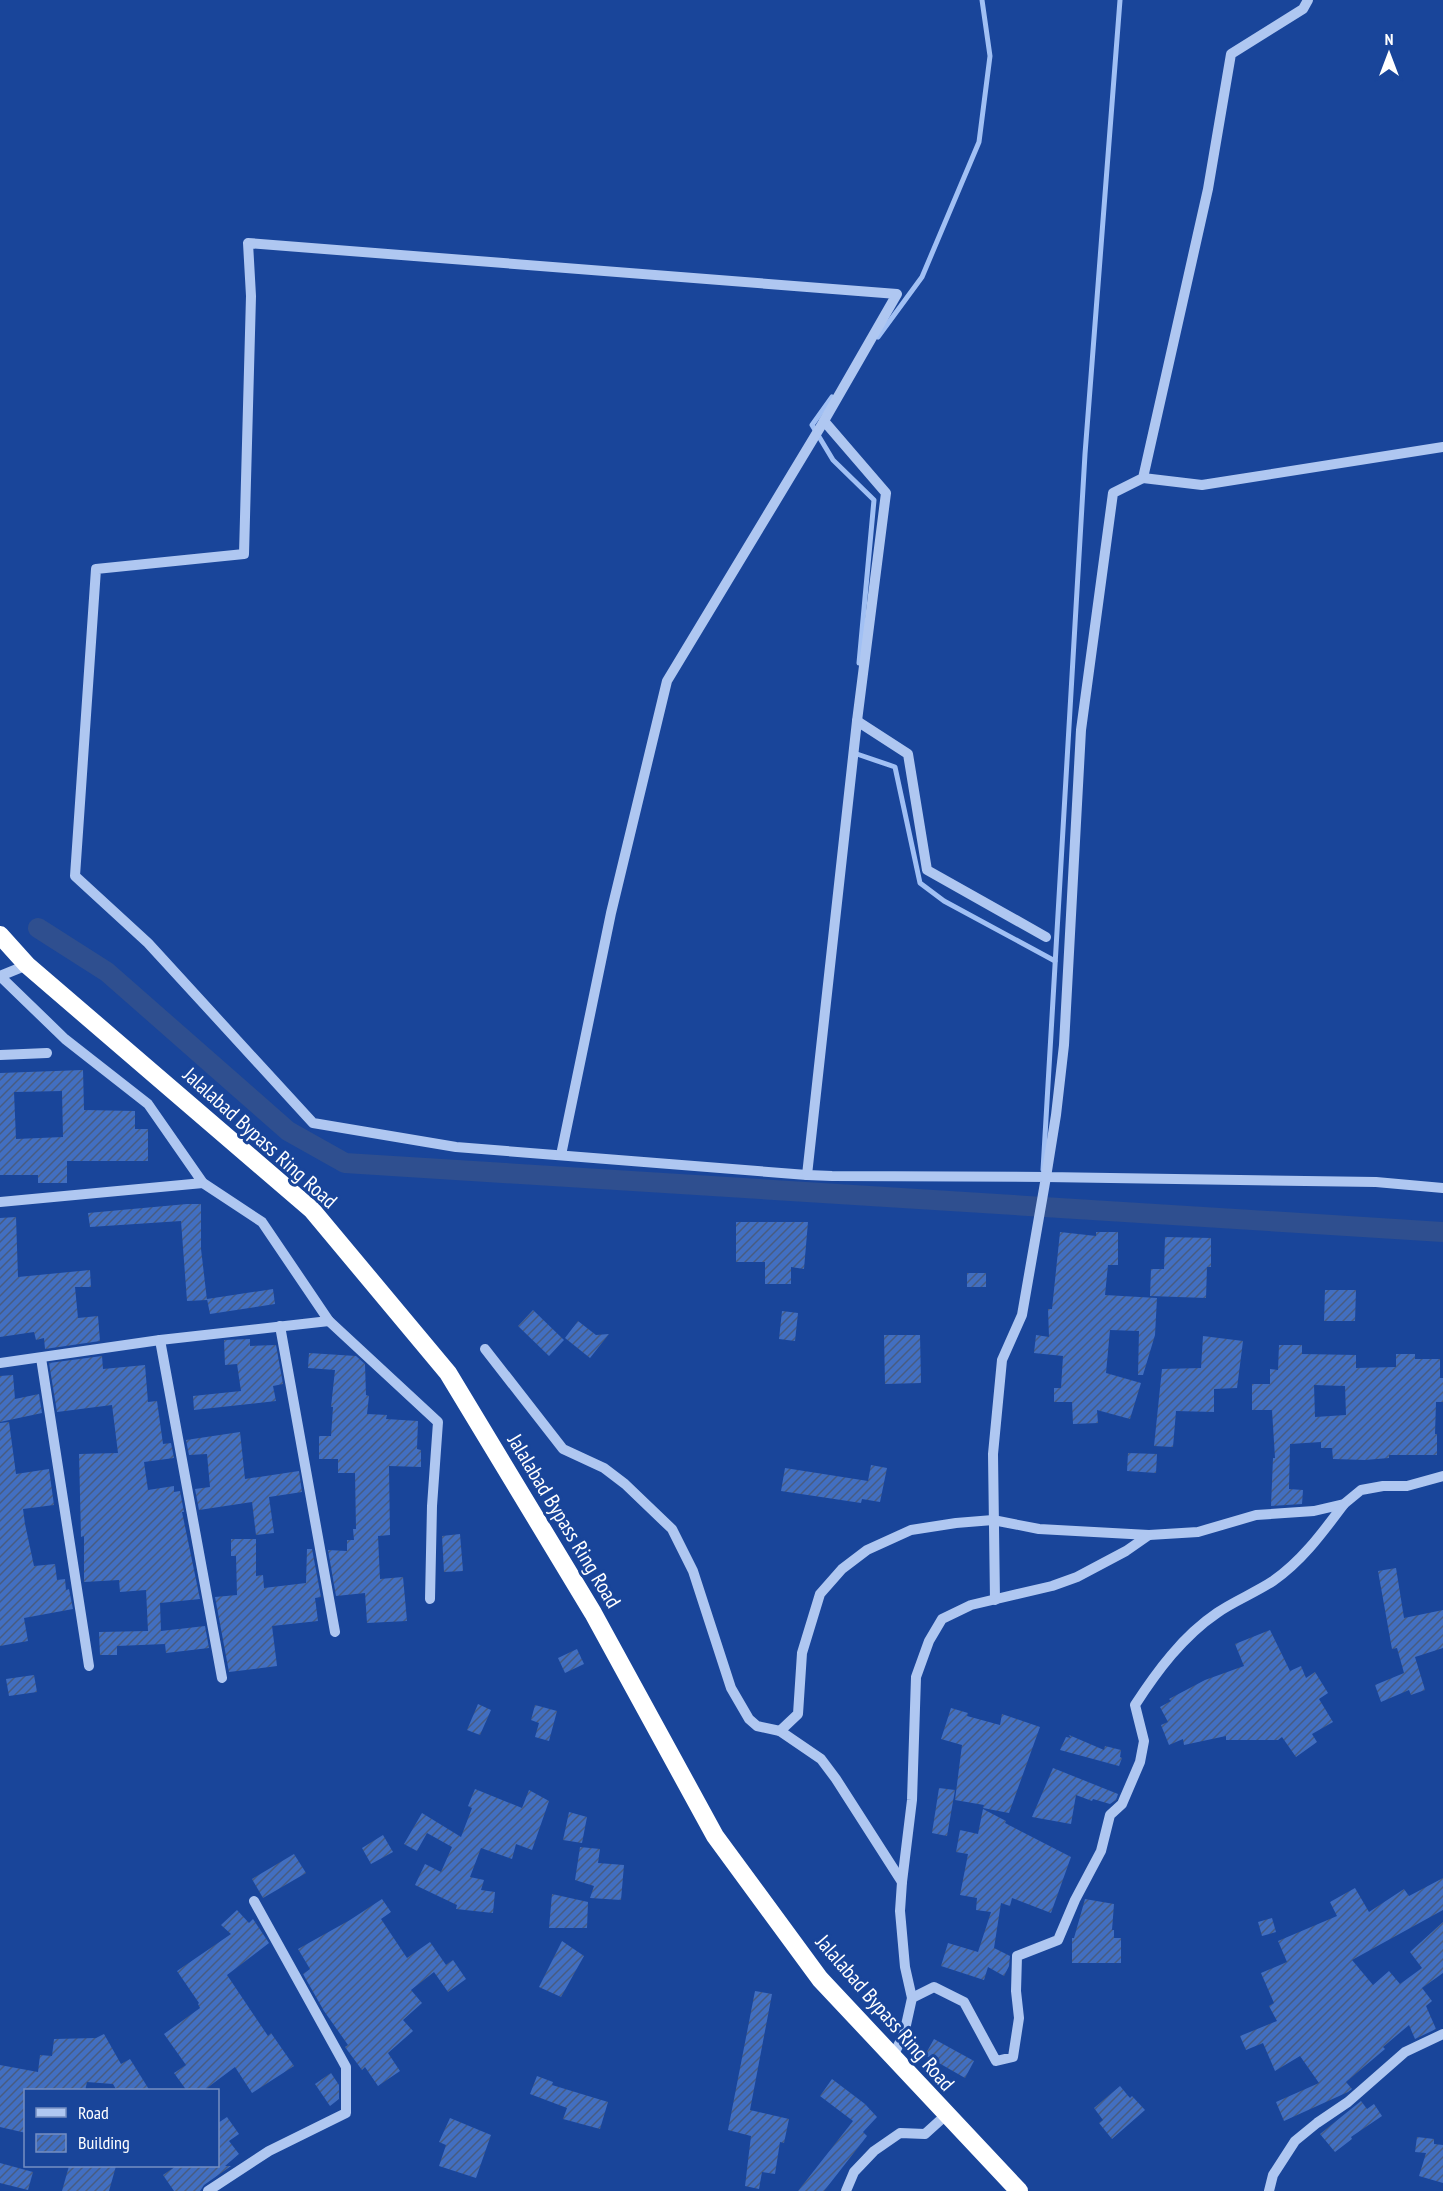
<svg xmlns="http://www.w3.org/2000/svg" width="1443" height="2191" viewBox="0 0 1443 2191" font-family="'PT Sans Narrow',sans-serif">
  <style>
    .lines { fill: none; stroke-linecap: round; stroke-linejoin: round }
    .stream { stroke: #a1c0f4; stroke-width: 5 }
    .canal { stroke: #2f4f8f; stroke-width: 20 }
    .building { fill: url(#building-hatch); fill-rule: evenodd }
    .minor { stroke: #afc7f1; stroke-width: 10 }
    .highway { stroke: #fff; stroke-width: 18 }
    .labels { text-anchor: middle; stroke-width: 6; stroke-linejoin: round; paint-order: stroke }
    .street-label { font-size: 21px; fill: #fff; stroke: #19459a }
  </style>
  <defs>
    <pattern id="building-hatch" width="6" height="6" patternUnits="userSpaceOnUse" patternTransform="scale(1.5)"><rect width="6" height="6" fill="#426fc1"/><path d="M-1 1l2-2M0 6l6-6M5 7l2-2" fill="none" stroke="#485c81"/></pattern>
  </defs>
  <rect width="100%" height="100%" fill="#19459a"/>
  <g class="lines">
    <g class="stream">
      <path d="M 878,337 L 922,277 L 979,142 L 990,56 L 982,0"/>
      <path d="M 832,397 L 812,425 L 833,460 L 874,500 L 859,663"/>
      <path d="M 854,753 L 895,767 L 920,883 L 944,901 L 1055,961"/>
      <path d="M 1043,1170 L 1085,454 L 1120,0"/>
    </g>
    <path class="canal" d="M 38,928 L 107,972 L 288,1131 L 345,1163 L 1443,1232"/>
  </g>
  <g class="building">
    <path d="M 83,1070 L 84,1110 L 135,1111 L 135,1129 L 148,1129 L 148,1161 L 67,1161 L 67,1183 L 38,1183 L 38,1175 L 0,1175 L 0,1073 ZM 62,1091 L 63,1137 L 16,1139 L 14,1092 Z"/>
    <path d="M 187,1204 L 201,1204 L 201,1249 L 207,1300 L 187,1301 L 181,1221 L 90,1227 L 88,1213 Z"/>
    <path d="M 16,1217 L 18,1277 L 90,1270 L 91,1287 L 75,1287 L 78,1318 L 98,1316 L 100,1341 L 45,1349 L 44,1338 L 36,1340 L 34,1332 L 0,1337 L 0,1218 Z"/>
    <path d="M 736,1222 L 808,1222 L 804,1269 L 791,1267 L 791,1284 L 765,1284 L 765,1262 L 736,1262 Z"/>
    <path d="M 1060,1232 L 1096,1236 L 1096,1232 L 1118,1232 L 1118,1265 L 1108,1265 L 1105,1295 L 1157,1298 L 1155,1335 L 1143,1375 L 1138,1375 L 1139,1331 L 1110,1330 L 1106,1373 L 1141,1383 L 1130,1419 L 1097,1410 L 1098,1423 L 1073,1424 L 1072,1402 L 1054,1402 L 1054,1388 L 1061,1388 L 1063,1356 L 1034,1353 L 1036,1335 L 1049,1337 L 1048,1309 L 1052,1309 Z"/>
    <path d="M 1165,1237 L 1211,1238 L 1211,1267 L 1207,1267 L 1206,1298 L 1150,1296 L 1151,1269 L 1164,1269 Z"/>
    <rect x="967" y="1273" width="19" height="14"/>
    <path d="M 273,1289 L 275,1304 L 210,1314 L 207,1299 Z"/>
    <path d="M 1325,1290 L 1356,1290 L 1355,1321 L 1324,1321 Z"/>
    <path d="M 533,1310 L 564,1340 L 549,1356 L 518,1326 Z"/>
    <path d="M 782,1311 L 798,1313 L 795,1341 L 779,1339 Z"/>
    <path d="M 578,1321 L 596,1335 L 609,1334 L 590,1358 L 565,1338 Z"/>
    <path d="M 884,1335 L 920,1335 L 921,1383 L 885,1384 Z"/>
    <path d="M 1203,1336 L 1243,1341 L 1237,1388 L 1214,1389 L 1214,1412 L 1176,1411 L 1173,1447 L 1154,1446 L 1162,1369 L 1201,1368 Z"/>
    <path d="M 250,1339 L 250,1346 L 276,1345 L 283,1384 L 273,1386 L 276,1401 L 194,1410 L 193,1396 L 241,1391 L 237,1364 L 225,1365 L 224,1340 Z"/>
    <path d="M 1279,1345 L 1302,1345 L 1302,1354 L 1356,1355 L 1356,1368 L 1396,1367 L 1396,1354 L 1415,1354 L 1415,1359 L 1440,1359 L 1440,1378 L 1443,1378 L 1443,1402 L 1436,1402 L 1435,1434 L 1437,1434 L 1437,1455 L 1389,1455 L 1389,1458 L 1365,1460 L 1333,1459 L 1332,1448 L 1321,1448 L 1321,1442 L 1290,1444 L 1289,1489 L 1303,1490 L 1302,1504 L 1271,1506 L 1273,1458 L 1275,1458 L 1272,1410 L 1252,1410 L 1252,1384 L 1270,1384 L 1270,1369 L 1278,1370 ZM 1314,1385 L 1345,1386 L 1346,1415 L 1315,1417 Z"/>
    <path d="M 309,1353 L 356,1356 L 365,1364 L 366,1395 L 369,1396 L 367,1414 L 387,1415 L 386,1419 L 418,1421 L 417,1449 L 421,1450 L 421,1467 L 389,1466 L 390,1535 L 378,1536 L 380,1579 L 403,1577 L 407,1621 L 367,1623 L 365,1593 L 336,1596 L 328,1550 L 347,1551 L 347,1540 L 354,1540 L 353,1529 L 356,1529 L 355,1473 L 338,1473 L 338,1459 L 319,1459 L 319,1436 L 331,1436 L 333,1407 L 331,1407 L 335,1370 L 308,1368 Z"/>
    <path d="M 102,1356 L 103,1369 L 145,1365 L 148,1402 L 157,1401 L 163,1444 L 171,1443 L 174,1458 L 144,1462 L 148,1490 L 174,1486 L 174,1492 L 180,1491 L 184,1512 L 182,1512 L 200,1599 L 160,1603 L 161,1631 L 205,1626 L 209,1648 L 166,1653 L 165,1644 L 117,1646 L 117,1655 L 100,1655 L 99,1632 L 148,1631 L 146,1590 L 120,1592 L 119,1580 L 84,1582 L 84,1536 L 81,1537 L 79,1454 L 118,1453 L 112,1405 L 57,1412 L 49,1363 Z"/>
    <path d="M 13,1375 L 15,1399 L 39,1394 L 42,1413 L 0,1422 L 0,1376 Z"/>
    <path d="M 9,1422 L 16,1474 L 49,1469 L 54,1505 L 23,1509 L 25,1524 L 34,1566 L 55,1564 L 57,1580 L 65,1579 L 66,1590 L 69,1589 L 73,1609 L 24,1618 L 28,1641 L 0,1646 L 0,1423 Z"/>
    <path d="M 240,1432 L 245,1479 L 299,1471 L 302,1492 L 269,1497 L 274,1533 L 256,1535 L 252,1502 L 199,1510 L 195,1489 L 210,1487 L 207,1454 L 189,1455 L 186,1440 Z"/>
    <path d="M 1128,1453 L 1157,1454 L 1156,1473 L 1127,1471 Z"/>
    <path d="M 871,1465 L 887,1468 L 880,1502 L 862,1499 L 861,1503 L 781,1491 L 785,1468 L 868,1481 Z"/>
    <path d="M 460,1534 L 463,1571 L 444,1572 L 442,1536 Z"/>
    <path d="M 231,1539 L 256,1539 L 256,1576 L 263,1575 L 264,1588 L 306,1583 L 307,1549 L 312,1549 L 321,1597 L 315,1598 L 318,1621 L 272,1626 L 277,1666 L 229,1672 L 215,1597 L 237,1595 L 236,1556 L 231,1556 Z"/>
    <path d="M 1396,1568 L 1404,1618 L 1443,1610 L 1443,1648 L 1415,1657 L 1425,1690 L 1411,1695 L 1409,1690 L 1381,1702 L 1375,1685 L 1404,1673 L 1397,1648 L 1392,1649 L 1378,1571 Z"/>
    <path d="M 1270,1630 L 1290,1671 L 1301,1666 L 1306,1678 L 1315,1672 L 1328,1693 L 1319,1699 L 1333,1722 L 1312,1734 L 1317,1742 L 1296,1757 L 1282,1737 L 1278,1740 L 1226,1740 L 1226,1736 L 1184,1745 L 1183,1739 L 1169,1745 L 1161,1725 L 1168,1722 L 1160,1707 L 1171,1701 L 1169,1699 L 1205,1680 L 1244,1666 L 1235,1644 Z"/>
    <path d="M 577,1649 L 584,1664 L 565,1673 L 558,1658 Z"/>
    <path d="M 34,1675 L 37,1692 L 9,1696 L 6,1679 Z"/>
    <path d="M 478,1704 L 491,1710 L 480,1735 L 467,1730 Z"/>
    <path d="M 535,1705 L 557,1711 L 549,1741 L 535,1737 L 539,1723 L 531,1720 Z"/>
    <path d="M 951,1708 L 968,1713 L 967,1716 L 1000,1725 L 1002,1714 L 1040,1727 L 1009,1813 L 983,1808 L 984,1805 L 955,1800 L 962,1745 L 941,1739 Z"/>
    <path d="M 1069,1735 L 1104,1750 L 1105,1746 L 1121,1750 L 1120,1757 L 1122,1758 L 1119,1766 L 1060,1750 L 1066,1737 L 1071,1738 Z"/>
    <path d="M 1053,1768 L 1118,1794 L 1116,1800 L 1110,1804 L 1093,1799 L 1092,1801 L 1076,1795 L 1071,1824 L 1032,1817 Z"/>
    <path d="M 939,1788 L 955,1790 L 947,1836 L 932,1833 Z"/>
    <path d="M 475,1789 L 522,1808 L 529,1790 L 549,1801 L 532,1850 L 516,1844 L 512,1859 L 481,1848 L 470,1877 L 484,1880 L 481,1890 L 495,1892 L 493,1913 L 456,1909 L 457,1905 L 415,1885 L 425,1864 L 441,1872 L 452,1847 L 427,1833 L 417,1851 L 404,1844 L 422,1813 L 461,1837 L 472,1808 L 468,1806 Z"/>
    <path d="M 983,1809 L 1006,1821 L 1005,1823 L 1071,1857 L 1051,1913 L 1012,1898 L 1010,1906 L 1001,1903 L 994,1948 L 1010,1956 L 1009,1966 L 1004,1976 L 988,1967 L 984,1980 L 941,1966 L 948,1943 L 978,1952 L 991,1912 L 976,1910 L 977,1898 L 960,1895 L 968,1854 L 956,1852 L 960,1830 L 978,1834 Z"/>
    <path d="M 569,1812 L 587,1817 L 582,1843 L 563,1840 Z"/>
    <path d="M 383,1835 L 393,1852 L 371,1864 L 362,1848 Z"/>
    <path d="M 580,1847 L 600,1849 L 598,1863 L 624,1865 L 621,1900 L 590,1898 L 594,1886 L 575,1880 Z"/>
    <path d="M 294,1854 L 306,1873 L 263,1898 L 252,1879 Z"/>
    <path d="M 1443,1878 L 1443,1910 L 1352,1960 L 1373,1985 L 1389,1971 L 1400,1984 L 1422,1968 L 1410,1952 L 1443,1922 L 1443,1973 L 1422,1988 L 1432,2001 L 1426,2006 L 1436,2029 L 1415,2039 L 1409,2025 L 1383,2047 L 1385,2049 L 1346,2082 L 1352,2089 L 1348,2092 L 1284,2121 L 1276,2102 L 1319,2083 L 1300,2056 L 1275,2071 L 1263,2043 L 1246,2050 L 1240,2036 L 1277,2021 L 1269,2006 L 1274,2003 L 1261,1973 L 1287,1962 L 1278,1941 L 1337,1916 L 1330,1902 L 1355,1888 L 1369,1912 L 1404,1889 L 1409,1896 Z"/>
    <path d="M 552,1894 L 588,1902 L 587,1928 L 549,1928 Z"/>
    <path d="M 382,1899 L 391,1912 L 381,1919 L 407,1958 L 430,1942 L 446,1965 L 453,1960 L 466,1979 L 448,1992 L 434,1972 L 411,1990 L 422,2003 L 403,2020 L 413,2031 L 388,2053 L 400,2071 L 378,2086 L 365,2067 L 362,2070 L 345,2047 L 348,2045 L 324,2011 L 303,1974 L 310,1969 L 298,1949 L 350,1920 Z"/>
    <path d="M 1085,1899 L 1114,1904 L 1112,1930 L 1114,1930 L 1114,1938 L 1121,1938 L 1121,1963 L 1072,1963 L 1072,1938 L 1074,1938 Z"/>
    <path d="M 237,1910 L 249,1923 L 253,1919 L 269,1943 L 227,1975 L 268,2036 L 271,2033 L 294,2066 L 252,2093 L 235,2067 L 203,2091 L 187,2091 L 174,2073 L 186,2065 L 164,2034 L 200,2008 L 198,2004 L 199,2003 L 177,1971 L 231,1934 L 221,1925 Z"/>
    <path d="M 1272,1918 L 1276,1932 L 1262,1936 L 1258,1922 Z"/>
    <path d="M 562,1941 L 584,1956 L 561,1997 L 539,1987 Z"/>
    <path d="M 755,1991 L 772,1994 L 750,2110 L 789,2119 L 784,2143 L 780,2142 L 775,2174 L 762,2172 L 759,2189 L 745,2186 L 751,2136 L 728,2130 Z"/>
    <path d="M 104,2034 L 121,2064 L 130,2059 L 150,2091 L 117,2091 L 113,2084 L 87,2082 L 85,2091 L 26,2091 L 26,2133 L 0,2127 L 0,2065 L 38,2072 L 40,2055 L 52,2056 L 54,2039 L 96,2038 Z"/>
    <path d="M 934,2039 L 974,2061 L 965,2078 L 925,2055 Z"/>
    <path d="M 331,2073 L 339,2085 L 339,2099 L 330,2106 L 315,2084 Z"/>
    <path d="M 537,2076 L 553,2082 L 552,2085 L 608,2102 L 600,2129 L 563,2119 L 567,2108 L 530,2094 Z"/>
    <path d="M 832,2079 L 865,2104 L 877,2117 L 863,2132 L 867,2136 L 824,2191 L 798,2191 L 853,2121 L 820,2096 Z"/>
    <path d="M 1120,2086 L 1130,2098 L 1132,2096 L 1145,2110 L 1112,2139 L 1099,2123 L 1103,2120 L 1094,2108 Z"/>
    <path d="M 1361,2101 L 1367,2109 L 1374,2104 L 1382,2116 L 1351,2137 L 1352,2139 L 1335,2152 L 1320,2134 Z"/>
    <path d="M 227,2117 L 239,2134 L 229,2141 L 239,2154 L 225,2166 L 231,2166 L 204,2185 L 200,2191 L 174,2191 L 163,2175 L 176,2166 L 218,2166 L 218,2123 Z"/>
    <path d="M 450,2118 L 491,2135 L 476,2178 L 439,2166 L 446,2145 L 439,2142 Z"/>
    <path d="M 1417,2137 L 1434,2139 L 1434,2144 L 1443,2145 L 1443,2183 L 1419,2176 L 1426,2153 L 1415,2152 Z"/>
    <path d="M 0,2163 L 33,2172 L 28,2190 L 0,2183 Z"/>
    <path d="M 69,2166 L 116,2166 L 109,2191 L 62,2191 Z"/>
  </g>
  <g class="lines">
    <g class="minor">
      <path d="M 1308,0 L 1303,9 L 1231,54 L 1208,189 L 1143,478 L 1113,493 L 1081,730 L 1064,1045 L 1056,1115 L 1046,1177 L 1376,1182 L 1443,1188"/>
      <path d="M 1143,478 L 1202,485 L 1443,447"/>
      <path d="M 857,721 L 908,754 L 927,870 L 1046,937"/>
      <path d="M 0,976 L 65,1039 L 148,1104 L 203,1183 L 262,1222 L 329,1321 L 438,1422 L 432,1506 L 430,1599"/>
      <path d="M 0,976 L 27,965"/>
      <path d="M 0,1055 L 47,1053"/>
      <path d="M 561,1155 L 611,913 L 667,681 L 824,421 L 897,294 L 248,243 L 251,296 L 244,554 L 96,569 L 75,876 L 148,943 L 313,1123 L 456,1147 L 807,1175 L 832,1176 L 1046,1177 L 1022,1315 L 1002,1360 L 993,1454 L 995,1600"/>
      <path d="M 807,1175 L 857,721 L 886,493 L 824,421"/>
      <path d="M 0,1202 L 203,1183"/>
      <path d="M 280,1326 L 335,1632"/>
      <path d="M 160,1340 L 222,1678"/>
      <path d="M 485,1349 L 563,1449 L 604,1468 L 625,1484 L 672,1529 L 693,1571 L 731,1688 L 749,1719 L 757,1726 L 780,1731 L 821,1759 L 836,1779 L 902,1882"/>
      <path d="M 41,1358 L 89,1666"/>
      <path d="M 0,1363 L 160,1340 L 329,1321"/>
      <path d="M 780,1731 L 798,1714 L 802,1653 L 820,1594 L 842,1569 L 867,1550 L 911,1530 L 956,1523 L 993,1520 L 1039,1529 L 1149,1535 L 1198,1532 L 1256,1515 L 1314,1511 L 1344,1504 L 1361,1490 L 1383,1486 L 1407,1486 L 1443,1476"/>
      <path d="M 912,1998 L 905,1967 L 900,1911 L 902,1882 L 912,1800 L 916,1677 L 929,1641 L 942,1619 L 971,1605 L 1052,1586 L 1077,1577 L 1126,1551 L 1149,1535"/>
      <path d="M 892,2058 L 904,2034 L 912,1998 L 934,1987 L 964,2002 L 996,2061 L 1013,2057 L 1019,2018 L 1016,1991 L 1017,1956 L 1058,1940 L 1075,1900 L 1101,1851 L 1110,1815 L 1122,1804 L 1140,1762 L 1144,1741 L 1135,1705 C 1157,1671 1183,1636 1217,1613 C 1234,1601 1255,1593 1273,1581 C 1302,1561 1323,1532 1344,1504"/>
      <path d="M 208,2191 L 269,2151 L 346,2113 L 346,2067 L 254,1901"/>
      <path d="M 846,2191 L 854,2172 L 874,2151 L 900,2133 L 925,2134 L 946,2115"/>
      <path d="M 1269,2191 L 1273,2175 L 1295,2141 L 1317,2123 L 1348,2102 L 1405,2052 L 1443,2034"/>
    </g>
    <path class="highway" d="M 0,935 L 27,965 L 312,1210 L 448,1373 L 593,1613 L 715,1836 L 820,1979 L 1019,2191"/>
  </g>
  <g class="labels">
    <g class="street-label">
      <text transform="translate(260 1138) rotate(42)" y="7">Jalalabad Bypass Ring Road</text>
      <text transform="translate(564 1521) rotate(59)" y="7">Jalalabad Bypass Ring Road</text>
      <text transform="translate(885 2013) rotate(49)" y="7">Jalalabad Bypass Ring Road</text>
    </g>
  </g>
  <rect x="24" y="2089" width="195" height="78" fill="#19459a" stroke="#758fc2" stroke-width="1.5"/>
  <rect x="36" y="2108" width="30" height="9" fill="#afc7f1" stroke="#758fc2" stroke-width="1.5"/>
  <text x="78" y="2119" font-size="18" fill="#ffffff">Road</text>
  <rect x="36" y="2134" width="30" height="18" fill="url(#building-hatch)" stroke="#758fc2" stroke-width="1.5"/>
  <text x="78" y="2149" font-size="18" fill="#ffffff">Building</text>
  <g transform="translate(1389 54)" stroke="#19459a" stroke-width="4.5" paint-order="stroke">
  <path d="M0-4.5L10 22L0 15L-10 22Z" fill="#ffffff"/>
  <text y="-9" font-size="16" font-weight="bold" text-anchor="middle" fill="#ffffff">N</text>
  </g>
</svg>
